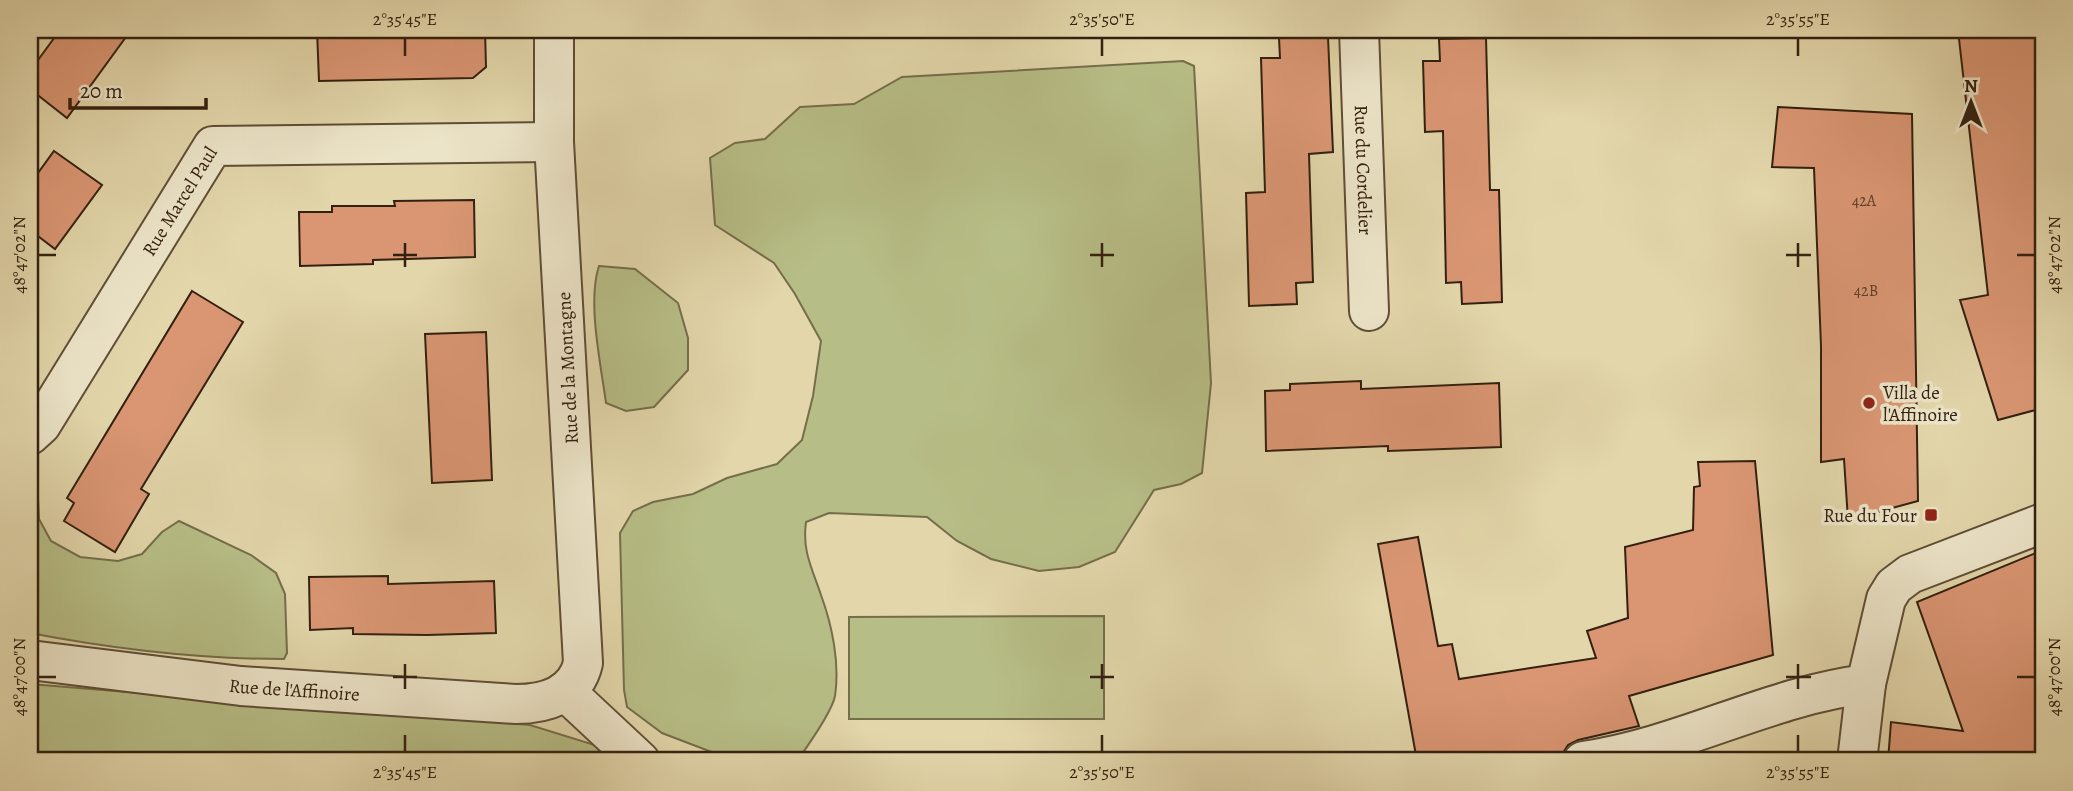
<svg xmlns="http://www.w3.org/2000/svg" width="2073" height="791" viewBox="0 0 2073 791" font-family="Alegreya,serif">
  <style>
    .green { fill: #b7bd86; stroke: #756e4b; stroke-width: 2 }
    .building { fill: #da9673; stroke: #332010; stroke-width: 2 }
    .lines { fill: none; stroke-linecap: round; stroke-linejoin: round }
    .minor-casing { stroke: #5f4e36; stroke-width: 42 }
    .tertiary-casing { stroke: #5f4e36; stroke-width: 42 }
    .minor { stroke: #ece4c8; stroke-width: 38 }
    .tertiary { stroke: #ece4c8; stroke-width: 38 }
    .ticks { fill: none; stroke: #332010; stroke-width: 2.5 }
    .poi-dot { fill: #8f2418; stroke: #ece4c8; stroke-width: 2.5 }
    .labels { text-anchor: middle; stroke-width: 7; stroke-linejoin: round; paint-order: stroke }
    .number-label { font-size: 16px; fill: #5d3e29 }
    .street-label { font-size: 19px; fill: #332010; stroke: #ece4c8 }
    .poi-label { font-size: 19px; fill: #332010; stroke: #ece4c8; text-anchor: start }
    .neatline { fill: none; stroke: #332010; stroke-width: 2.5 }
    .ticks-label { font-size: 18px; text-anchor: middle; fill: #332010 }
  </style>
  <rect width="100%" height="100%" fill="#e2d6aa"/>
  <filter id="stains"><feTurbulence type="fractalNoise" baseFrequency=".00286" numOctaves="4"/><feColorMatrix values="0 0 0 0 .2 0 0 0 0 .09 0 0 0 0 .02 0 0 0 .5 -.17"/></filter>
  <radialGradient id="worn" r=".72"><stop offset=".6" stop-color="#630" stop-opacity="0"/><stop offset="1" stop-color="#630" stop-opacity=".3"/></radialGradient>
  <g class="green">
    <path d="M 1183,61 L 1194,66 L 1211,383 L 1202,473 L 1181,484 L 1154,490 L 1115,552 L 1079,567 L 1039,571 L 991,559 L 957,541 L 927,517 L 829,513 L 806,522 C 802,551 812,568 821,595 C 832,625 840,663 835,696 C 832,712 807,747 797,761 L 735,761 L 662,733 L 627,707 L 624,690 L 620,533 L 633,511 L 653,502 L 693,494 L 727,478 L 777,464 L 802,440 L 813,396 L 821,341 L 795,294 L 774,263 L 715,225 L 710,158 L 735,143 L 765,139 L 800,107 L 854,104 L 902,77 Z"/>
    <path d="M 599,266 L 635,269 L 678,303 L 688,338 L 688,370 L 654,407 L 626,411 L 606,403 C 601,365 587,302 599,266 Z"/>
    <path d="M 30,493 L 38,499 L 39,519 L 51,541 L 80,557 L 118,561 L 142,554 L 162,532 L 179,521 L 251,555 L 276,573 L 285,594 L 287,653 L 284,659 C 199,659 113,649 30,633 Z"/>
    <path d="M 1104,616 L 1104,719 L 849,719 L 849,617 Z"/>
    <path d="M 30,684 L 530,725 L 598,746 L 611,761 L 30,761 Z"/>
  </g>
  <g class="building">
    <path d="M 60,30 L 131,30 L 67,118 L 30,89 L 30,71 Z"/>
    <path d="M 317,30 L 485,30 L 486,67 L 473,78 L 319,81 Z"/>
    <path d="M 1958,30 L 2040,30 L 2043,54 L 2043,408 L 1998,420 L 1960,300 L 1988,295 Z"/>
    <path d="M 1328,37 L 1333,152 L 1309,154 L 1313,282 L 1296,283 L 1297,304 L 1249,306 L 1246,193 L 1265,192 L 1261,58 L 1280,58 L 1279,38 Z"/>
    <path d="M 1486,38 L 1490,190 L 1499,190 L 1502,302 L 1462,304 L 1461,282 L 1446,283 L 1443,131 L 1425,132 L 1423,61 L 1440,61 L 1439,39 Z"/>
    <path d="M 1778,107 L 1912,114 L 1918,501 L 1848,520 L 1844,459 L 1821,462 L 1821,346 L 1814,168 L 1772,167 Z"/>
    <path d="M 54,151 L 102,185 L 55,249 L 30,230 L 30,184 Z"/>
    <path d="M 474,200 L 475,257 L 373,260 L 373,264 L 300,266 L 299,212 L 332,212 L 332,206 L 395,206 L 394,201 Z"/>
    <path d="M 192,291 L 243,322 L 141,489 L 149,494 L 115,552 L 64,521 L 74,503 L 67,498 Z"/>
    <path d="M 486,332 L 492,480 L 432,483 L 425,334 Z"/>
    <path d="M 1361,381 L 1361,389 L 1499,383 L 1501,447 L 1388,451 L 1388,446 L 1266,451 L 1265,391 L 1290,390 L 1290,384 Z"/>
    <path d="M 1755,461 L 1773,655 L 1629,696 L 1639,726 L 1578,740 L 1568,745 L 1563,753 L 1562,761 L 1417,761 L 1378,544 L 1418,537 L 1438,646 L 1452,644 L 1459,679 L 1596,658 L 1587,631 L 1628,618 L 1625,547 L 1693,530 L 1694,487 L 1700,486 L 1698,462 Z"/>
    <path d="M 2043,550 L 2043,761 L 1888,761 L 1891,722 L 1963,731 L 1917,602 Z"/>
    <path d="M 388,576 L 388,584 L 494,581 L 496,633 L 427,635 L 353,634 L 353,628 L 310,630 L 309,577 Z"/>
  </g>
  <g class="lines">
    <g class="minor-casing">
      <g id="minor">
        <path id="s1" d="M 1359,30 L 1369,311"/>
        <path id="s2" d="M 30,435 L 41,425 L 213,146 L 554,142"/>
        <path id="s3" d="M 30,660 L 241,686 L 516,704 C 545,704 576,695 583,663 L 554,142 L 554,30"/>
        <path d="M 565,691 L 640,761"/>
        <path d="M 1583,761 C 1681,747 1769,696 1866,684"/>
      </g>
    </g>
    <g class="tertiary-casing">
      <path id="tertiary" d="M 1857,761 L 1866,684 L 1886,599 L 1894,586 L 1910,574 L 2043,523"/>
    </g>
    <use href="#minor" class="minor"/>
    <use href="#tertiary" class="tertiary"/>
  </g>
  <path class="ticks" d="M 405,38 L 405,56M 1102,38 L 1102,56M 1798,38 L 1798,56M 405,243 L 405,267M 1102,243 L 1102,267M 1798,243 L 1798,267M 38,255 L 56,255M 393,255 L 417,255M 1090,255 L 1114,255M 1786,255 L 1811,255M 2017,255 L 2035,255M 405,664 L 405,689M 1102,664 L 1102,689M 1798,664 L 1798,689M 38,677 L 56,677M 393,677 L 417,677M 1090,677 L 1114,677M 1786,677 L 1811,677M 2017,677 L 2035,677M 405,735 L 405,752M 1102,735 L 1102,752M 1798,735 L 1798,752"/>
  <g class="poi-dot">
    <circle cx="1869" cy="403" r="7"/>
    <rect x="1924" y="508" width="14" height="14" rx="3.5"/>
  </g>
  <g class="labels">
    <g class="number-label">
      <text x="1864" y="206">42A</text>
      <text x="1866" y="296">42B</text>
    </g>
    <g class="street-label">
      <text dy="7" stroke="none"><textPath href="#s1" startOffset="140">Rue du Cordelier</textPath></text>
      <text dy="7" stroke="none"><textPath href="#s2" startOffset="278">Rue Marcel Paul</textPath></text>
      <text transform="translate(567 368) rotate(-93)" y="7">Rue de la Montagne</text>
      <text dy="7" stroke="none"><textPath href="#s3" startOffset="266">Rue de l'Affinoire</textPath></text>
    </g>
    <g class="poi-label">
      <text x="1883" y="399">Villa de<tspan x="1883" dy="22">l'Affinoire</tspan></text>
      <text x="1917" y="522" text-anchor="end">Rue du Four</text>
    </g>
  </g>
  <rect width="2073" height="791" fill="none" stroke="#e2d6aa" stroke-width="77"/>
  <g transform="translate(1971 102)" stroke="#ece4c8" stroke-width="5" paint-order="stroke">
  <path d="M0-5L12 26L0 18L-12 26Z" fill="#332010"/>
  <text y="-10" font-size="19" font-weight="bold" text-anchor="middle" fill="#332010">N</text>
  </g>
  <path d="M70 98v10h136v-10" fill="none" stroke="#332010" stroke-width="3.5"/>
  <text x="80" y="98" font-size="21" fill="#332010" stroke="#ece4c8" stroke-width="5" paint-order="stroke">20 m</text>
  <rect x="38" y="38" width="1997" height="714" class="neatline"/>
  <g class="ticks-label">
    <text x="405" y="25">2°35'45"E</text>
    <text x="1102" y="25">2°35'50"E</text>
    <text x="1798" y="25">2°35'55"E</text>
    <text transform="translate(19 255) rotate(-90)" y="6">48°47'02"N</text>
    <text transform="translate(2054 255) rotate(-90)" y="6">48°47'02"N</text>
    <text transform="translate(19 677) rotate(-90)" y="6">48°47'00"N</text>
    <text transform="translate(2054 677) rotate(-90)" y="6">48°47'00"N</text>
    <text x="405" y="778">2°35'45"E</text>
    <text x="1102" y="778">2°35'50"E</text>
    <text x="1798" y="778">2°35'55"E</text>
  </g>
  <rect width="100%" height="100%" filter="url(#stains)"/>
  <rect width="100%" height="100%" fill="url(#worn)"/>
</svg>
